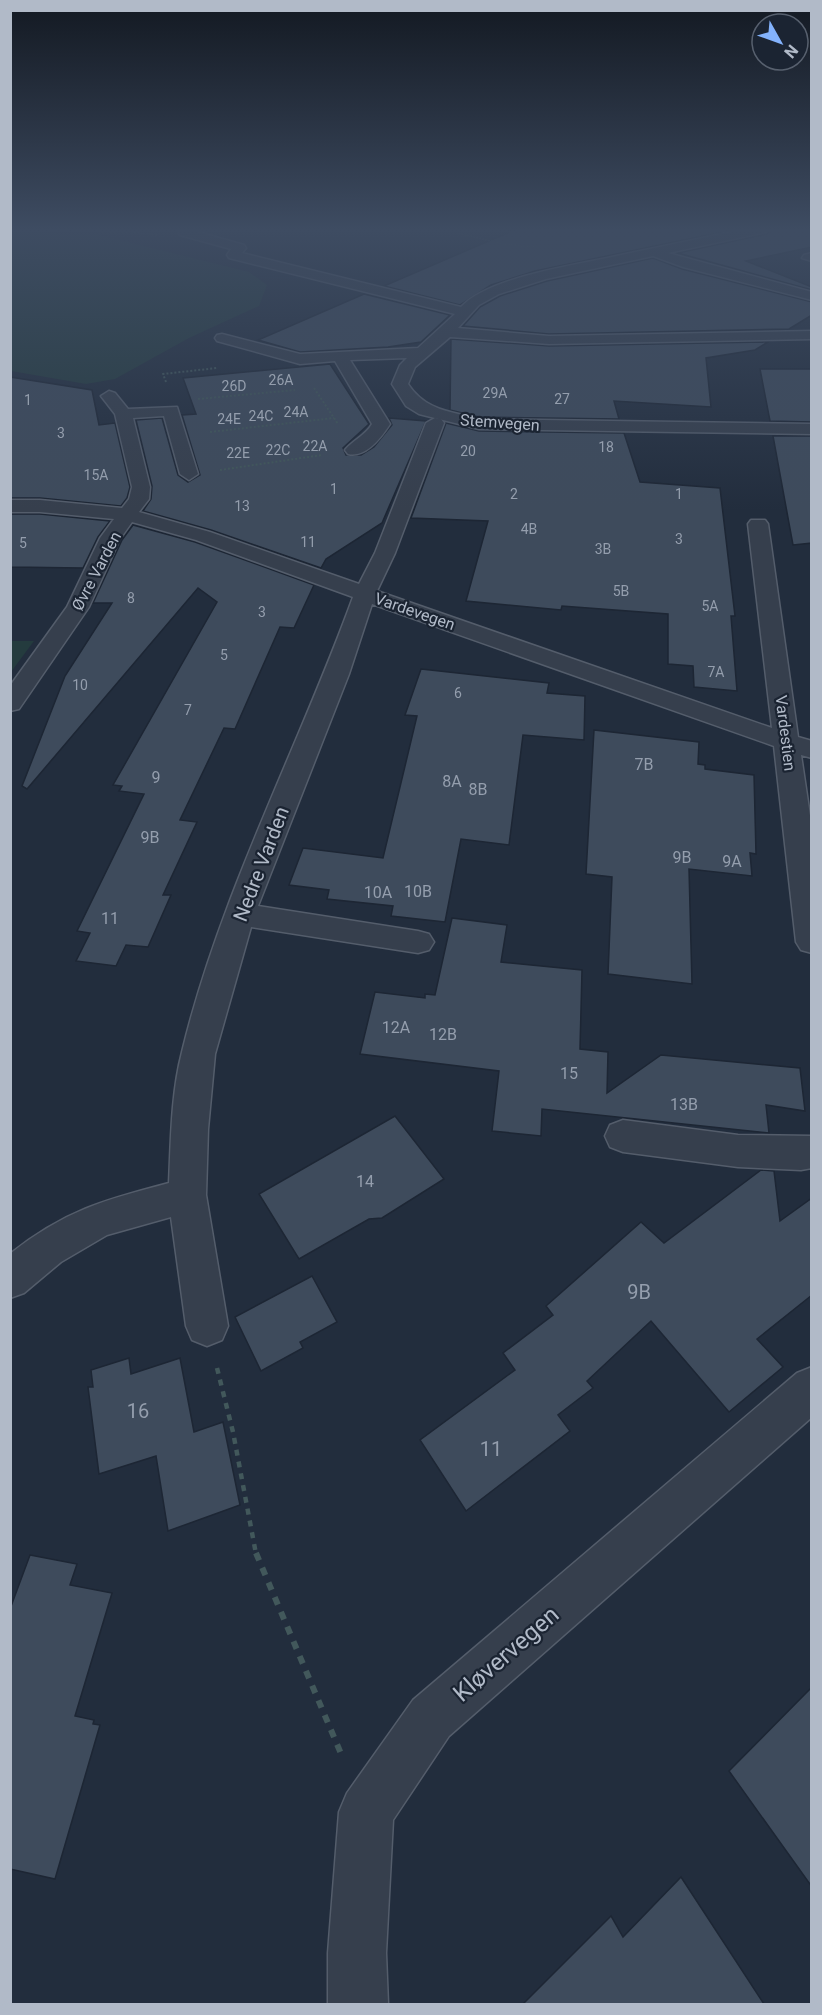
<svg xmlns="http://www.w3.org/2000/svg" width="822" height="2015" viewBox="0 0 822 2015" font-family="Roboto,sans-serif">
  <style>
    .green { fill: #243b3e }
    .building { fill: #3e4b5c; stroke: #1d2634; stroke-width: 1.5 }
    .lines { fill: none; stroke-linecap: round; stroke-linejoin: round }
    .minor-casing { stroke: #545d6b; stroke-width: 3 }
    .path-far3 { stroke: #42585b; stroke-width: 1.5; stroke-dasharray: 1.5 1.5; stroke-linecap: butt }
    .path-far2 { stroke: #42585b; stroke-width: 2; stroke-dasharray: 2 2; stroke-linecap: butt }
    .path-far1 { stroke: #42585b; stroke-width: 4.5; stroke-dasharray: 6 6; stroke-linecap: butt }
    .path { stroke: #42585b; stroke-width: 6; stroke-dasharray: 8 8; stroke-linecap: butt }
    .minor { fill: #363f4d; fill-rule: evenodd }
    .labels { text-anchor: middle; stroke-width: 4.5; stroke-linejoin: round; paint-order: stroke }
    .far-number-label { font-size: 14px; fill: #949ead }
    .far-street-label { font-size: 16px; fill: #b1bac8; stroke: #1b2432 }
    .number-label { font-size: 16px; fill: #949ead }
    .street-label { font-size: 20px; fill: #b1bac8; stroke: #1b2432 }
    .near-number-label { font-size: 20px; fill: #949ead }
    .near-street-label { font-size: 24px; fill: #b1bac8; stroke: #1b2432 }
  </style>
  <rect width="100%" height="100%" fill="#222d3d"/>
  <g class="green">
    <path d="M 10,231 L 99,235 L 249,272 L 267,285 L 259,306 L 189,338 L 115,379 L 86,384 L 11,371 Z"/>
    <path d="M 11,641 L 34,641 L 11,672 L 10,641 Z"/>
  </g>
  <g class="building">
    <path d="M 519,228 L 741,228 L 535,271 L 491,285 L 460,305 L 384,286 Z"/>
    <path d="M 774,228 L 812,228 L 812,247 L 746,261 L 812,287 L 812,290 L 678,253 L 766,234 Z"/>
    <path d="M 653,258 L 682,269 L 812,302 L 812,315 L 789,329 L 549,334 L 463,326 L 480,307 L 500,296 L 547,281 Z"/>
    <path d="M 364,294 L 450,315 L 421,342 L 388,347 L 300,352 L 258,340 Z"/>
    <path d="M 451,339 L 549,346 L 768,342 L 755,350 L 706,358 L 711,407 L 614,401 L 619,419 L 479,417 L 450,410 Z"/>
    <path d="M 330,364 L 369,424 L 343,448 L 346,455 L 361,455 L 374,447 L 392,425 L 389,418 L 426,421 L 382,523 L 326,559 L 321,568 L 211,530 L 143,511 L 151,499 L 152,486 L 136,420 L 162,418 L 178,475 L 188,482 L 200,475 L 182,415 L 196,414 L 183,378 Z"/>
    <path d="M 760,369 L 812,369 L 812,422 L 770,421 Z"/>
    <path d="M 10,377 L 92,390 L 99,425 L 115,423 L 130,487 L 127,498 L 121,506 L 40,498 L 10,498 Z"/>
    <path d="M 446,423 L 479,431 L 624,433 L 640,482 L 720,488 L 735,616 L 731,616 L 737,691 L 694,687 L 693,666 L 668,664 L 668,614 L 562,606 L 561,610 L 466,601 L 488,521 L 411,518 Z"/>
    <path d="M 773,436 L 812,436 L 812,543 L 793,545 Z"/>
    <path d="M 10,514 L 40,514 L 110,521 L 98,537 L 83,568 L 10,567 Z"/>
    <path d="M 133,525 L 195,542 L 314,585 L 294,628 L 280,627 L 235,729 L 224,728 L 180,820 L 197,822 L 163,895 L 171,895 L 148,947 L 126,945 L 116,966 L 76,961 L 90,933 L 77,931 L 144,794 L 119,791 L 122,786 L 113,785 L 217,602 L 198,588 L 27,789 L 22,786 L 65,676 L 112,603 L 93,603 L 122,540 Z"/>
    <path d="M 421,669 L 549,683 L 547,693 L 585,696 L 584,740 L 523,735 L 509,845 L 461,839 L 445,922 L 391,916 L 393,906 L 327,899 L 329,890 L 289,885 L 303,848 L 383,858 L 417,716 L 405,715 Z"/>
    <path d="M 594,730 L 699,742 L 698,764 L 705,765 L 705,769 L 754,775 L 756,854 L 750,853 L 752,876 L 689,869 L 692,984 L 608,974 L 612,877 L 586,874 Z"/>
    <path d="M 452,918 L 507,925 L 501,962 L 582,970 L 580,1049 L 608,1052 L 607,1093 L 661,1055 L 800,1068 L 805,1111 L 766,1105 L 769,1133 L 542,1109 L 541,1136 L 492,1131 L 499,1071 L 360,1054 L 375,992 L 425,998 L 425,994 L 435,995 Z"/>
    <path d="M 395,1116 L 444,1179 L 382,1218 L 369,1219 L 299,1259 L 259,1194 Z"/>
    <path d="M 761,1170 L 774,1171 L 780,1221 L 812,1198 L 812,1295 L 757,1339 L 783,1367 L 729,1412 L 651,1321 L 587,1381 L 593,1388 L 558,1415 L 570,1431 L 466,1511 L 420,1440 L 515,1370 L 503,1353 L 553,1315 L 546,1306 L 641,1222 L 664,1243 Z"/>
    <path d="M 312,1276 L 337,1322 L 300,1342 L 303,1348 L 261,1371 L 235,1317 Z"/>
    <path d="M 129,1358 L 131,1374 L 180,1358 L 194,1432 L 223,1422 L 240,1505 L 168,1531 L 156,1456 L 99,1474 L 88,1387 L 93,1387 L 91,1370 Z"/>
    <path d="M 30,1555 L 77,1564 L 70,1585 L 112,1593 L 75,1716 L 94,1720 L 93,1724 L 100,1725 L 55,1879 L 10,1869 L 10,1609 Z"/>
    <path d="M 812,1687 L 812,1887 L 729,1771 Z"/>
    <path d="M 681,1877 L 764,2004 L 523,2004 L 611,1916 L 623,1937 Z"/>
  </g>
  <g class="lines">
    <g class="minor-casing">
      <g id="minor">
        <path d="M 184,228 L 244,245 L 246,248 L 242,253 L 461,307 C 490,276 578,265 621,255 C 664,246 707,237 751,228 L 772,228 L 766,232 L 668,253 L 812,292 L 812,300 L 683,267 L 653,256 L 546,279 L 499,294 L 479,305 L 458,328 L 549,336 L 812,331 L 812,339 L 549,344 L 450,337 L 415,367 L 408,384 C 426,411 450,411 479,419 L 812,424 L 812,434 L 479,429 L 419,414 L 406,406 L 392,384 L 400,365 L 407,358 L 350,360 L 390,424 C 381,438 366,458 348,454 L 345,450 C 353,440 365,436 372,424 L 335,361 L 300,364 L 217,341 L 215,338 L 217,335 L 222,334 L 300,354 L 418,348 L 455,314 L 229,258 L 227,255 L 231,249 L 180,235 L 178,232 Z"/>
        <path d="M 812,253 L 812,261 L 802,258 L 804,255 Z"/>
        <path d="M 109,391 L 115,393 L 128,409 L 177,407 L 198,474 L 189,480 L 180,474 L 164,416 L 133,418 L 150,487 L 149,499 L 139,512 L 210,532 L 359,584 L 375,553 L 426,423 L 435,418 L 441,419 L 444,423 L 395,553 L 377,591 L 772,728 L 748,524 L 751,520 L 765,520 L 768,524 L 798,737 L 812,741 L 812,758 L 801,755 L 812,829 L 812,953 L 801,950 L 796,942 L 774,746 L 372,604 L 349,674 L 258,906 L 418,931 L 429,934 L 434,942 L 429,950 L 418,953 L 251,927 L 215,1054 L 208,1129 L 206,1195 L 228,1326 L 222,1340 L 207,1346 L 192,1340 L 186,1326 L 171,1217 L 107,1235 L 61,1262 L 24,1293 L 10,1298 L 10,1254 C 64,1211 104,1200 169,1183 C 171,1140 171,1094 182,1052 C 220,894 298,749 353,597 L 196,540 L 132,522 L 120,539 L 89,607 L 19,709 L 10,711 L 10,686 L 67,607 L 100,538 L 114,519 L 40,512 L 10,512 L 10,500 L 40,500 L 122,508 L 129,499 L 132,487 L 115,414 L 101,396 Z"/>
        <path d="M 623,1120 L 738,1135 L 812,1136 L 812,1168 L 801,1170 L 738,1167 L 623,1152 L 610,1147 L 605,1136 L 610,1125 Z"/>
        <path d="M 812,1367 L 812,1417 L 449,1736 L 393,1820 L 386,1953 L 388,2004 L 328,2004 L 328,1953 L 339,1812 L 347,1793 L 413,1700 L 797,1373 Z"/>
      </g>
    </g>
    <g class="path-far3">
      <path d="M 43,228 L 45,231 L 133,232 L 157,235"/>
      <path d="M 458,228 L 458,233 L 503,244 L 534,247"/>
    </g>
    <g class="path-far2">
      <path d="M 166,382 L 163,374 L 217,368"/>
      <path d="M 314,388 L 338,424"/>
      <path d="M 198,399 L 295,390"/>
      <path d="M 210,432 L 334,418"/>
      <path d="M 220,470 L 322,455"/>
    </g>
    <path class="path-far1" d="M 217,1368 L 233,1432 L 256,1554"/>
    <path class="path" d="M 256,1553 L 342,1756"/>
    <use href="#minor" class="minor"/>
  </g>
  <linearGradient id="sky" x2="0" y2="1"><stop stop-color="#131922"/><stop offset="0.45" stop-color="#3e4c62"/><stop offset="1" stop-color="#3e4c62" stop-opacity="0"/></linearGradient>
  <rect width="822" height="510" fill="url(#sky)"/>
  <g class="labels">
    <g class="far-number-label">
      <text x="281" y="385">26A</text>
      <text x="234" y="391">26D</text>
      <text x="495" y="398">29A</text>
      <text x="562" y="404">27</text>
      <text x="28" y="405">1</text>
      <text x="296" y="417">24A</text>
      <text x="261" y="421">24C</text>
      <text x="229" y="424">24E</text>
      <text x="61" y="438">3</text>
      <text x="315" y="451">22A</text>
      <text x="606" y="452">18</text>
      <text x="278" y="455">22C</text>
      <text x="468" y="456">20</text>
      <text x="238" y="458">22E</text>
      <text x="96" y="480">15A</text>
      <text x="334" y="494">1</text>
      <text x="514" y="499">2</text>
      <text x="679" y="499">1</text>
      <text x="242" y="511">13</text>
      <text x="529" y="534">4B</text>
      <text x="679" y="544">3</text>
      <text x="308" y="547">11</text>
      <text x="23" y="548">5</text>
      <text x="603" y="554">3B</text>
      <text x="621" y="596">5B</text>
      <text x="131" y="603">8</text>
      <text x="710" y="611">5A</text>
      <text x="262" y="617">3</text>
      <text x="224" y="660">5</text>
      <text x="716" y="677">7A</text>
      <text x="80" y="690">10</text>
      <text x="458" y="698">6</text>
      <text x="188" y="715">7</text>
    </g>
    <g class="far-street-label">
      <text transform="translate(500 422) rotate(4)" y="6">Stemvegen</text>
      <text transform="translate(96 571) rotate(-62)" y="6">Øvre Varden</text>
      <text transform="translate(415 611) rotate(19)" y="6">Vardevegen</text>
      <text transform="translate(786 733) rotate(83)" y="6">Vardestien</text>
    </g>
    <g class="number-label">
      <text x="644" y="770">7B</text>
      <text x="156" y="783">9</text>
      <text x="452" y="787">8A</text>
      <text x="478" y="795">8B</text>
      <text x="150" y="843">9B</text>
      <text x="682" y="863">9B</text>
      <text x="732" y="867">9A</text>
      <text x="418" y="897">10B</text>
      <text x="378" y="898">10A</text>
      <text x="110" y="924">11</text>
      <text x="396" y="1033">12A</text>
      <text x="443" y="1040">12B</text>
      <text x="569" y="1079">15</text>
      <text x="684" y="1110">13B</text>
      <text x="365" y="1187">14</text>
    </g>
    <g class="street-label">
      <text transform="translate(261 864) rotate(-69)" y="7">Nedre Varden</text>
    </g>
    <g class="near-number-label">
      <text x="639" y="1299">9B</text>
      <text x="138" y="1418">16</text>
      <text x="491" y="1456">11</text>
    </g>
    <g class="near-street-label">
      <text transform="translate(506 1654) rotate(-41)" y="8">Kløvervegen</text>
    </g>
  </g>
  <rect width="822" height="2015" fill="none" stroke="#b1bac8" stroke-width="24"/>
  <g transform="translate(780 42) rotate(130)"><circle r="28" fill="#1b2432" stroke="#57606e" stroke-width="1.5"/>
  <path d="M0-4.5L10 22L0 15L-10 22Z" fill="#83b2fc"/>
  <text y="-9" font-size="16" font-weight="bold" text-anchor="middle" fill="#b1bac8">N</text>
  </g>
</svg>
